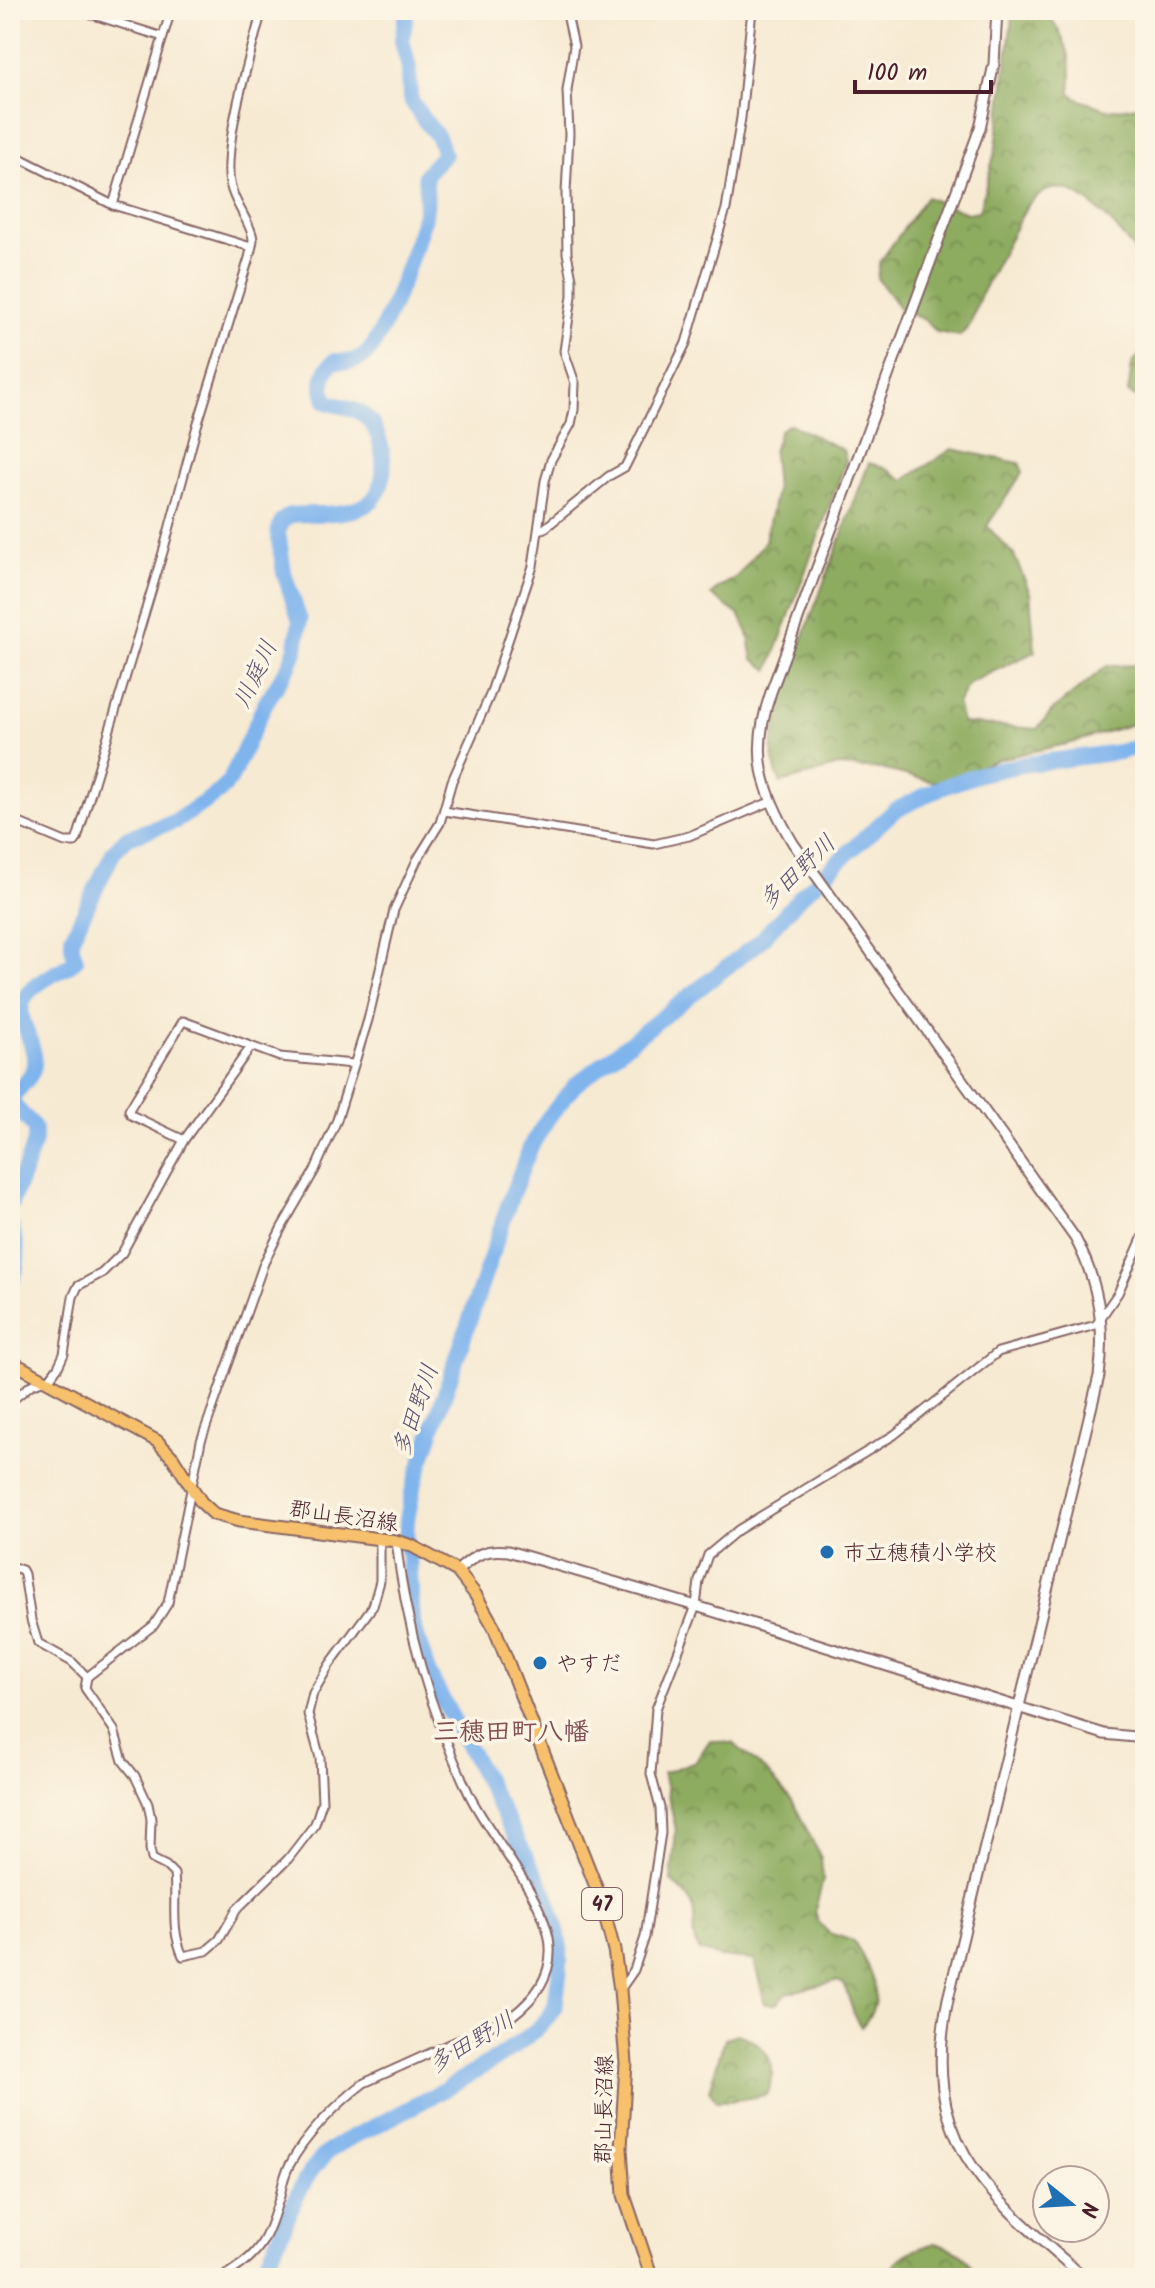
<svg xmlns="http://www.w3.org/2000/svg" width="1155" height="2288" viewBox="0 0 1155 2288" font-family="Kalam,'Klee One',sans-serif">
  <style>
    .forest { fill: url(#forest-crowns); stroke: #6c6646; stroke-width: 2 }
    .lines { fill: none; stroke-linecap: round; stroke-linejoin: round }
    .river { stroke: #7fb4ed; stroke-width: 16 }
    .minor-casing { stroke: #876666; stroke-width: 11 }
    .tertiary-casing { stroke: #876666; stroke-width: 13 }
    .primary-casing { stroke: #876666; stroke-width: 15 }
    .minor { stroke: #fff; stroke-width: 7 }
    .tertiary { stroke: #fff; stroke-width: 9 }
    .primary { stroke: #f7c06c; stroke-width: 11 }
    .poi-dot { fill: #1f6fb2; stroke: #fcf5e5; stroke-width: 3 }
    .labels { text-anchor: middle; stroke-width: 7; stroke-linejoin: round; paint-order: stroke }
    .shield { fill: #fcf5e5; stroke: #7f5f63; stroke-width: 2 }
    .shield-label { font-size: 20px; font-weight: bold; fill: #4a1f2b }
    .street-label { font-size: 22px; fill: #4a1f2b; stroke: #fcf5e5 }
    .poi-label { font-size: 22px; fill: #4a1f2b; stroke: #fcf5e5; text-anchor: start }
    .water-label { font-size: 24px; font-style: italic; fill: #5d536f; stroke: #fcf5e5 }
    .quarter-label { font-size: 26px; font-weight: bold; fill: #834e54; stroke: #fcf5e5 }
  </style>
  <defs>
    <pattern id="forest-crowns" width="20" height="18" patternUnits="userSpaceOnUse" patternTransform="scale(2)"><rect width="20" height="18" fill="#8eac60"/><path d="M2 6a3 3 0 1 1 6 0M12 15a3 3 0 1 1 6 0" fill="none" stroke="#768b4f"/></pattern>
  </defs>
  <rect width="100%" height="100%" fill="#fcf5e5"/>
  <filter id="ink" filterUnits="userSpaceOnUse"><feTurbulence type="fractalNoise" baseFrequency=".0125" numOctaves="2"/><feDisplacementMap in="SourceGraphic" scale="16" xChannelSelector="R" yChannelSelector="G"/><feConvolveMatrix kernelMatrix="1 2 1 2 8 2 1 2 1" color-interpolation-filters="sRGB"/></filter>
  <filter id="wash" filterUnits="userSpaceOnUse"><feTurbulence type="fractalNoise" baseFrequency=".006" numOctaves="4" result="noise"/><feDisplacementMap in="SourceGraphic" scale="32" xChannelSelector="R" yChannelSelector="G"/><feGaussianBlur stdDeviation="1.8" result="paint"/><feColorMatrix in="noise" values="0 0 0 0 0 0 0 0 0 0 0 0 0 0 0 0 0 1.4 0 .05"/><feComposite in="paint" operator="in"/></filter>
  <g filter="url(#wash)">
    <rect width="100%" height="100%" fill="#f7ead3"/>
    <g class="forest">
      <path d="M 1013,10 L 1046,11 C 1066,38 1074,58 1070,93 L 1083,101 L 1109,110 L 1145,105 L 1145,268 C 1132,243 1083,182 1052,189 C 1041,191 1033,199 1026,207 L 981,294 L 970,325 L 960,336 L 937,332 L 925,320 L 901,310 L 877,278 L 880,262 L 926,197 L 967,213 L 979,211 L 996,148 Z"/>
      <path d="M 1145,349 L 1145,393 L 1140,399 L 1128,393 L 1132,364 Z"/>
      <path d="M 790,424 L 843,450 L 846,461 L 769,670 L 753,659 L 748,633 L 740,616 L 711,595 L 718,588 L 737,577 L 765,541 L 776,491 L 773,452 L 780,430 Z"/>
      <path d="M 952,449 L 1019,463 L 1023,472 L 987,526 L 1014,555 L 1030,593 L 1035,652 L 969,683 L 957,703 L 962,723 L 1037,729 L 1054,709 L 1107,666 L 1145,665 L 1145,720 L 1075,742 L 998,759 L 959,776 L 934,782 L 881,769 L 838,766 L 781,783 L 776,772 L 772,748 L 784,688 L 869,463 L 886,468 L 904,480 Z"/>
      <path d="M 710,1740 L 734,1744 L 767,1772 L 793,1802 L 821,1858 L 823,1880 L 815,1910 L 818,1922 L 829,1933 L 854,1941 C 870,1971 889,1998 861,2027 L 855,2017 L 844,1984 L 837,1981 L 787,1993 L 776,2004 L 765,2004 L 754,1960 L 720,1957 L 699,1951 C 682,1922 713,1914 671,1881 L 676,1830 L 663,1773 L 696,1761 Z"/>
      <path d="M 737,2034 C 768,2043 780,2066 766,2095 L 731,2101 L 717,2101 L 709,2090 L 725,2038 Z"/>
      <path d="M 935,2243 C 954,2249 974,2255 973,2278 L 886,2278 C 896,2255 912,2250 935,2243 Z"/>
    </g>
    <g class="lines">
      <g class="river">
        <path d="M 10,1206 C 15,1190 40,1139 34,1128 C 27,1115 14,1112 12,1097 C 18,1089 28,1081 32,1072 C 43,1047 11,1020 25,997 C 35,981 63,971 76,960 L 72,947 L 72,937 L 114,851 L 128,837 L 176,821 L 218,793 L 230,780 L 265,704 L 290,664 L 296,648 L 300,621 L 284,573 L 278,532 L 282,521 L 290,515 C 313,513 343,516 364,506 C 394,493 386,429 362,414 C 353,407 338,406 327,402 C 320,387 322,372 334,361 C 345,362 355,363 364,356 C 383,342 418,240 425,213 C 428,201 426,188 425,175 L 444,154 L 438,137 L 421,116 L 410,98 L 409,68 L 402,40 L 407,10"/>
        <path d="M 10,1224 C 18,1247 21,1263 10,1284"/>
        <path d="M 256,2278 C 284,2243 291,2191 320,2160 C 337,2141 361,2134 383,2122 C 418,2104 542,2040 554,2008 C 557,2001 557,1991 558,1983 C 564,1947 557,1928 546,1894 L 428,1672 L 413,1623 L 409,1556 L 406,1546 L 407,1520 L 413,1488 L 512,1194 L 531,1146 L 548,1118 L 575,1085 L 759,942 L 802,895 L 894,811 L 940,788 L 980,774 L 1020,765 L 1119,752 L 1145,745"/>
      </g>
    </g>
  </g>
  <g filter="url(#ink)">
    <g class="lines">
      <g class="minor-casing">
        <g id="minor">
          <path d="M 78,10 L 163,37"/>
          <path d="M 10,153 L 113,205 L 251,247"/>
          <path d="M 113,205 L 171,10"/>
          <path d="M 539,530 L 545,528 L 609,476 L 625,467 L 686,343 L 726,209 L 741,118 L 752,10"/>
          <path d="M 444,811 L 654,844 L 689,836 L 770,802"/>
          <path d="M 10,819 L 65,842 L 75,842 L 77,839 L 163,552 L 197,426 L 249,258 C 250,252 253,245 253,239 C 252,223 230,200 229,175 C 227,128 250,57 262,10"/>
          <path d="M 184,1140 L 131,1115 L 129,1110 L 183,1021 L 280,1057 L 353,1064"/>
          <path d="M 10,1402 L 31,1385 L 50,1378 L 58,1367 L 64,1354 L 73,1297 L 78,1286 L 102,1273 L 122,1253 L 184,1140 L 250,1048"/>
          <path d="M 380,1539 L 380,1581 L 373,1606 L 330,1664 L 313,1693 L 308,1714 L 320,1758 L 322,1802 L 315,1824 L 288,1859 L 237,1909 L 219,1940 L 206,1951 L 183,1956 C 170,1929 177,1902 174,1874 L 166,1866 L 152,1859 L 150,1849 L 151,1819 L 148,1804 L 135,1776 L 123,1761 L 114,1730 L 85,1688 L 87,1677 L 154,1625 L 168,1603 L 201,1441 L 264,1263 L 282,1227 L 315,1170 L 337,1120 L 368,1020 L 394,910 L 417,860 L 440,823 L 452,781 L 490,695 L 533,566 L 545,481 L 551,460 L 571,424 L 574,410 L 575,383 L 564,351 L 572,296 L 572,279 L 567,253 L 566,193 L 569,134 L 567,90 L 574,46 L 566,10"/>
          <path d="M 10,1566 L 22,1570 L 24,1574 L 31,1620 L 38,1643 L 72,1662 L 87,1677"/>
          <path d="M 620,1990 L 634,1970 L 645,1937 L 661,1833 L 660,1808 L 651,1774 L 656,1709 L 696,1606 L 699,1581 L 708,1555 L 738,1530 L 894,1435 L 998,1352 L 1096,1325 L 1118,1293 L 1145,1232"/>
          <path d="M 220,2278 C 262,2255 266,2240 280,2196 C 282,2186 284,2175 289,2166 C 305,2135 337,2104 364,2083 L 512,2016 C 537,1997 555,1972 549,1938 C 541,1893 490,1837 469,1794 C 432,1715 406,1628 396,1541"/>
        </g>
      </g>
      <g class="tertiary-casing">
        <g id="tertiary">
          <path d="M 997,10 L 994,64 L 980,128 L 771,692 C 750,753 761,789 793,843 L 1075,1238 C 1098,1281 1106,1328 1099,1376 L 948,1999 C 919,2142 986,2193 1085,2278"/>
          <path d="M 457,1571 C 474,1556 484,1548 508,1551 L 696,1606 L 1104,1734 L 1145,1738"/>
        </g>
      </g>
      <g class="primary-casing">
        <path id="primary" d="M 10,1361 L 157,1441 L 173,1458 L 201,1502 L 214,1514 L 239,1521 L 396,1541 L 412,1546 L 457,1571 L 475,1594 L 494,1627 L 600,1897 L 614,1950 L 620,1990 L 626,2063 L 621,2148 L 624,2195 L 652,2278"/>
      </g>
      <use href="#minor" class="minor"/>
      <use href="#tertiary" class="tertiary"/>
      <use href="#primary" class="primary"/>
    </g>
  </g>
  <g class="poi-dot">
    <circle cx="827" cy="1552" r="8"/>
    <circle cx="540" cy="1663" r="8"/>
  </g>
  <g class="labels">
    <rect class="shield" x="582" y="1888" width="40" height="32" rx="6"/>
    <g class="shield-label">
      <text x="602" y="1911">47</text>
    </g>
    <g class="street-label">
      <text transform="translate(344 1515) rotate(8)" y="8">郡山長沼線</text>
      <text transform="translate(603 2109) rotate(-89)" y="8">郡山長沼線</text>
    </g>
    <g class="poi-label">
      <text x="843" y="1560">市立穂積小学校</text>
      <text x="556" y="1671">やすだ</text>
    </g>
    <g class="water-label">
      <text transform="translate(255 674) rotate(-65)" y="8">川庭川</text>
      <text transform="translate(797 872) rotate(-44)" y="8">多田野川</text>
      <text transform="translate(415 1410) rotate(-71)" y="8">多田野川</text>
      <text transform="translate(471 2042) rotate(-31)" y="8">多田野川</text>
    </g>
    <g class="quarter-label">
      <text x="511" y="1740">三穂田町八幡</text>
    </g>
  </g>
  <rect width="1155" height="2288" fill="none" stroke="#fcf5e5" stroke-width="40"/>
  <g transform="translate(1071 2204) rotate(108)"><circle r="38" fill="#fcf5e5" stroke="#b59f9b" stroke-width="2"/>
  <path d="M0-6L14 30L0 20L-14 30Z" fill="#1f6fb2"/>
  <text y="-12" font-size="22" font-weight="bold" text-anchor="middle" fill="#4a1f2b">N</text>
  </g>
  <path d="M855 80v12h136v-12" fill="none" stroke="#4a1f2b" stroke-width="4"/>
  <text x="867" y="80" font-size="24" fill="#4a1f2b" stroke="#fcf5e5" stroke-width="6" paint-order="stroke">100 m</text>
</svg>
